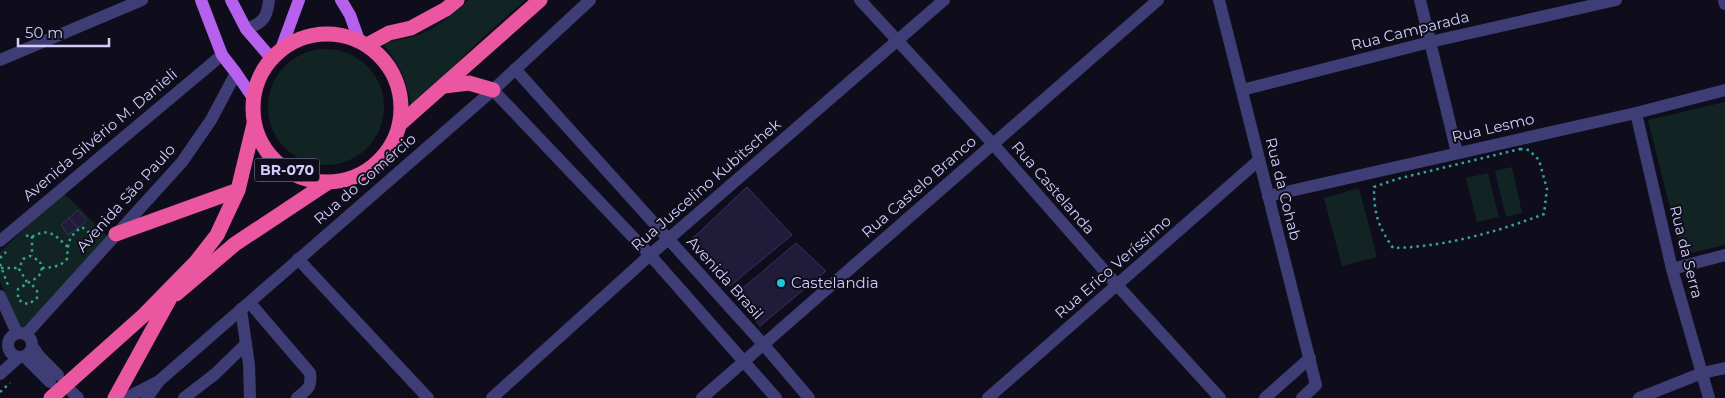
<svg xmlns="http://www.w3.org/2000/svg" width="1725" height="398" viewBox="0 0 1725 398" font-family="Montserrat,sans-serif">
  <style>
    .green { fill: #112423 }
    .building { fill: #211b3a; stroke: #393063 }
    .lines { fill: none; stroke-linecap: round; stroke-linejoin: round }
    .path { stroke: #3aa098; stroke-width: 2.5; stroke-dasharray: 2.5 4; stroke-linecap: butt }
    .minor { stroke: #3e3d75; stroke-width: 12 }
    .major { stroke: #b561ed; stroke-width: 12 }
    .highway { stroke: #eb56a1; stroke-width: 15 }
    .poi-dot { fill: #19cad9; stroke: #0f0d1b; stroke-width: 2 }
    .labels { text-anchor: middle; stroke-width: 4; stroke-linejoin: round; paint-order: stroke }
    .shield { fill: #0f0d1b; stroke: #9793b6; stroke-width: 1 }
    .shield-label { font-size: 14px; font-weight: bold; fill: #d1cdf9 }
    .street-label { font-size: 15px; fill: #d1cdf9; stroke: #0f0d1b }
    .poi-label { font-size: 15px; fill: #d1cdf9; stroke: #0f0d1b; text-anchor: start }
  </style>
  <rect width="100%" height="100%" fill="#0f0d1b"/>
  <g class="green">
    <path d="M 468,0 L 525,0 L 477,43 L 411,108 C 408,81 399,63 381,42 C 426,38 435,29 468,0 Z"/>
    <circle cx="326" cy="107" r="58"/>
    <path d="M 1725,102 L 1725,245 L 1682,255 L 1648,120 Z"/>
    <path d="M 1512,167 L 1522,213 L 1506,217 L 1495,171 Z"/>
    <path d="M 1488,173 L 1499,217 L 1477,222 L 1466,178 Z"/>
    <path d="M 1359,188 L 1377,257 L 1342,266 L 1324,198 Z"/>
    <path d="M 63,192 L 109,238 L 22,329 L 0,282 L 0,252 Z"/>
  </g>
  <g class="building">
    <path d="M 747,187 L 792,235 L 730,286 L 692,239 Z"/>
    <path d="M 78,210 L 87,220 L 78,228 L 69,218 Z"/>
    <path d="M 69,218 L 78,228 L 68,235 L 61,225 Z"/>
    <path d="M 796,243 L 826,271 L 760,326 L 736,294 Z"/>
  </g>
  <g class="lines">
    <g class="path">
      <path d="M 1520,149 L 1529,150 L 1539,160 L 1547,189 L 1544,214 C 1497,232 1444,247 1393,248 C 1378,226 1374,214 1374,187 L 1397,179 Z"/>
      <path d="M 26,236 L 30,235 L 32,236 L 32,256"/>
      <path d="M 32,237 C 50,227 54,235 68,247"/>
      <path d="M 0,258 L 6,252"/>
      <path d="M 0,264 L 9,288"/>
      <path d="M 1,268 L 18,268"/>
      <path d="M 42,268 C 53,267 60,267 67,259 C 68,242 68,237 82,227 L 92,235 L 94,242"/>
      <path d="M 27,282 L 19,269 L 23,259 L 30,256 L 40,261 L 42,271 L 38,277 L 18,289 L 18,299 L 23,303 L 29,304 L 37,298 L 37,291 L 30,282"/>
      <path d="M 0,392 L 10,383"/>
    </g>
    <g class="minor">
      <path d="M 860,0 L 993,144 L 1117,285 L 1220,398"/>
      <path d="M 1219,0 L 1316,385 L 1302,398"/>
      <path d="M 1420,0 L 1457,153"/>
      <path d="M 1724,0 L 1725,4"/>
      <path d="M 246,29 C 263,23 267,18 269,0"/>
      <path d="M 0,60 L 142,0"/>
      <path d="M 515,69 L 763,344 L 809,398"/>
      <path d="M 493,90 L 650,255 L 776,398"/>
      <path d="M 1242,90 L 1430,42 L 1616,0"/>
      <path d="M 1636,113 L 1672,269 L 1709,398"/>
      <path d="M 1268,196 L 1636,113 L 1725,90"/>
      <path d="M 0,241 L 222,55"/>
      <path d="M 298,259 L 428,398"/>
      <path d="M 1672,269 L 1725,255"/>
      <path d="M 0,296 L 17,333"/>
      <path d="M 250,303 L 310,373 C 312,387 308,389 297,398"/>
      <path d="M 241,309 L 249,365 L 250,398"/>
      <circle cx="20" cy="345" r="12"/>
      <path d="M 26,334 L 182,162 L 211,120 L 236,73"/>
      <path d="M 32,346 L 39,356 L 58,375"/>
      <path d="M 24,356 L 50,382"/>
      <path d="M 0,374 L 19,357"/>
      <path d="M 72,392 L 78,398"/>
      <path d="M 126,398 L 157,382"/>
      <path d="M 147,398 L 159,381 L 493,90 L 590,0"/>
      <path d="M 184,398 L 215,374 L 246,344"/>
      <path d="M 492,398 L 650,255 L 944,0"/>
      <path d="M 702,398 L 1158,0"/>
      <path d="M 988,398 L 1259,160"/>
      <path d="M 1265,398 L 1310,358"/>
      <path d="M 1639,398 L 1702,373 L 1725,368"/>
    </g>
    <g class="major">
      <path d="M 201,0 L 222,55 L 236,73 L 253,98"/>
      <path d="M 231,0 L 246,29 L 271,58"/>
      <path d="M 341,0 L 350,15 L 359,40"/>
      <path d="M 281,49 L 299,0"/>
    </g>
    <g class="highway">
      <circle cx="327" cy="108" r="74"/>
      <path d="M 367,45 L 389,33 L 411,28 L 446,9 L 457,0"/>
      <path d="M 444,86 L 469,83 L 493,90"/>
      <path d="M 400,124 L 540,0"/>
      <path d="M 116,234 L 238,190"/>
      <path d="M 176,294 L 235,244 L 327,183"/>
      <path d="M 51,398 L 144,315 L 196,262 L 217,235 L 238,190 L 254,124"/>
      <path d="M 115,398 L 169,300"/>
    </g>
  </g>
  <circle class="poi-dot" cx="781" cy="283" r="5"/>
  <g class="labels">
    <rect class="shield" x="254.5" y="158.5" width="65" height="23" rx="4"/>
    <g class="shield-label">
      <text x="287" y="175">BR-070</text>
    </g>
    <g class="street-label">
      <text transform="translate(1410 31) rotate(-14)" y="5">Rua Camparada</text>
      <text transform="translate(1493 128) rotate(-13)" y="5">Rua Lesmo</text>
      <text transform="translate(100 135) rotate(-40)" y="5">Avenida Silvério M. Danieli</text>
      <text transform="translate(365 179) rotate(-41)" y="5">Rua do Comércio</text>
      <text transform="translate(706 185) rotate(-41)" y="5">Rua Juscelino Kubitschek</text>
      <text transform="translate(919 187) rotate(-41)" y="5">Rua Castelo Branco</text>
      <text transform="translate(1053 188) rotate(49)" y="5">Rua Castelanda</text>
      <text transform="translate(1283 189) rotate(76)" y="5">Rua da Cohab</text>
      <text transform="translate(126 198) rotate(-48)" y="5">Avenida São Paulo</text>
      <text transform="translate(1686 252) rotate(76)" y="5">Rua da Serra</text>
      <text transform="translate(1113 267) rotate(-41)" y="5">Rua Erico Veríssimo</text>
      <text transform="translate(725 278) rotate(48)" y="5">Avenida Brasil</text>
    </g>
    <g class="poi-label">
      <text x="791" y="288">Castelandia</text>
    </g>
  </g>
  <path d="M18 38v8h91v-8" fill="none" stroke="#d1cdf9" stroke-width="2.5"/>
  <text x="25" y="38" font-size="15" fill="#d1cdf9" stroke="#0f0d1b" stroke-width="4" paint-order="stroke">50 m</text>
</svg>
